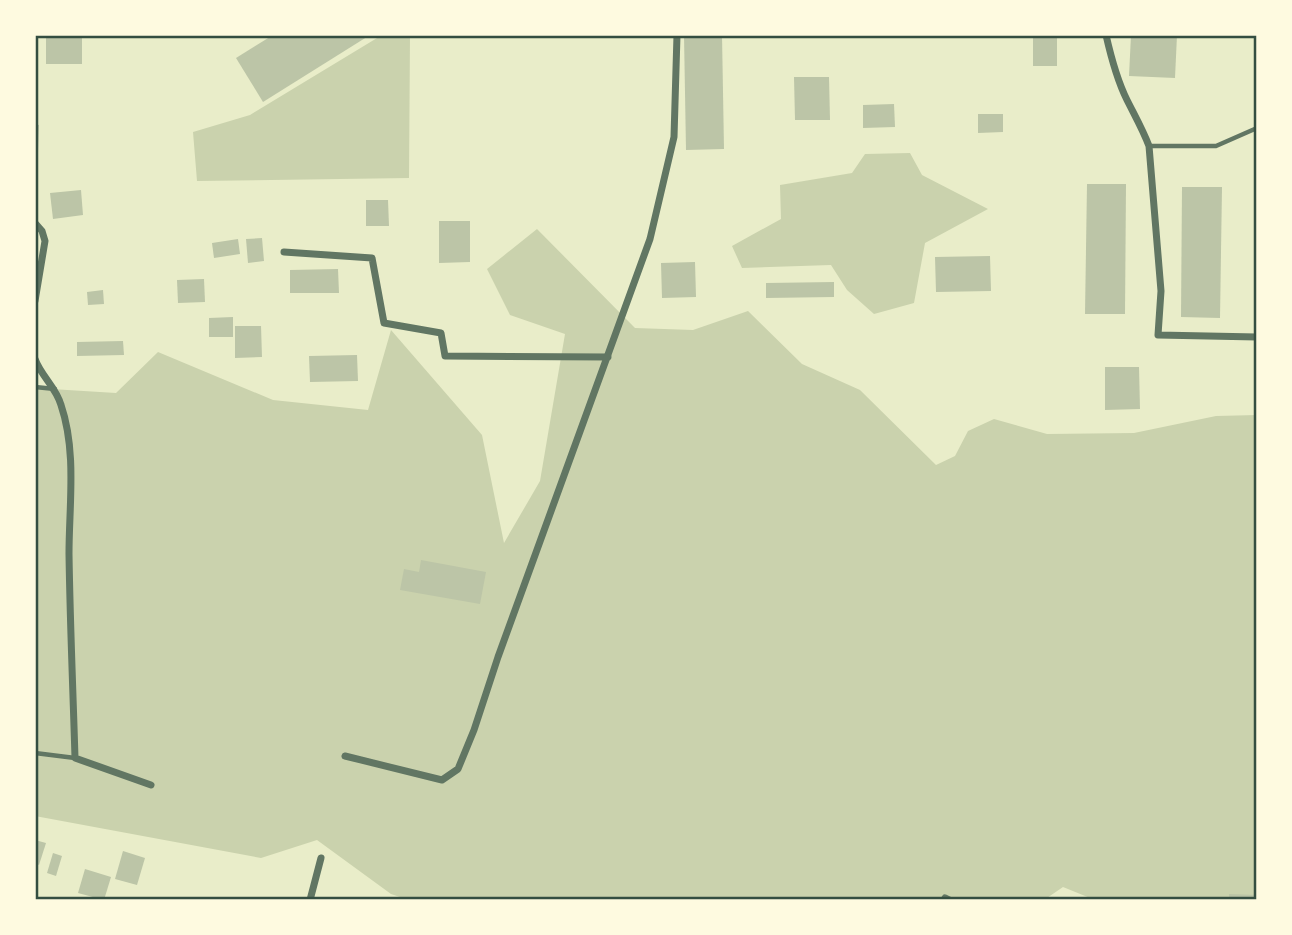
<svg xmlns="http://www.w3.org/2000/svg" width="1292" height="935" viewBox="0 0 1292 935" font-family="Raleway,sans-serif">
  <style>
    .green { fill: #cad2ad }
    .building { fill: #bcc5a7 }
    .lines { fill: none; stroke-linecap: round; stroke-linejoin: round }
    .service { stroke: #617663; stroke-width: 4.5 }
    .minor { stroke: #617663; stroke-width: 7 }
    .neatline { fill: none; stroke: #344e41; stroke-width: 2.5 }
  </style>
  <rect width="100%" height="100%" fill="#e9edc9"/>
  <g class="green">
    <path d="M 382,35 L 410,35 L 409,178 L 197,181 L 193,132 L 250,115 Z"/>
    <path d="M 910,153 L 922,175 L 988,209 L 925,243 L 914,303 L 874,314 L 847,290 L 831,265 L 742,268 L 732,246 L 781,219 L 780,185 L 852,173 L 865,154 Z"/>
    <path d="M 537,229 L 635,328 L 693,330 L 748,311 L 802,364 L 860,390 L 936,465 L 955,456 L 968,431 L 994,419 L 1047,434 L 1134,433 L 1216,416 L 1257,415 L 1257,900 L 1095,900 L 1063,887 L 1044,900 L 409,900 L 391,894 L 317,840 L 261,858 L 35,816 L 35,388 L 116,393 L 158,352 L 273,400 L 368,410 L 391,330 L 482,435 L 504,543 L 540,481 L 565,334 L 510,315 L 487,269 Z"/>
  </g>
  <g class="building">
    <rect x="46" y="35" width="36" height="29"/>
    <path d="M 273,35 L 370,35 L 263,102 L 236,58 Z"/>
    <path d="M 684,35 L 722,35 L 724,149 L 686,150 Z"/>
    <path d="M 1131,35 L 1177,35 L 1175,78 L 1129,76 Z"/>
    <path d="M 1057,37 L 1057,66 L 1033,66 L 1033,38 Z"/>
    <path d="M 794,77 L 829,77 L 830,120 L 795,120 Z"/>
    <path d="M 894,104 L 895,127 L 863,128 L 863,105 Z"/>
    <path d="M 978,114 L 1003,114 L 1003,132 L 978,133 Z"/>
    <path d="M 35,124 L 39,125 L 38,152 L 35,152 Z"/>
    <path d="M 1087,184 L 1126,184 L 1125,314 L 1085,314 Z"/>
    <path d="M 1182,187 L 1222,187 L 1220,318 L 1181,317 Z"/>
    <path d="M 81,190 L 83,215 L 53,219 L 50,193 Z"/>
    <path d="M 366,200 L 388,200 L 389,226 L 366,226 Z"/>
    <path d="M 439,221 L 470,221 L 470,262 L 439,263 Z"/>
    <path d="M 262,238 L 264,261 L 248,263 L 246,239 Z"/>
    <path d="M 238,239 L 240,254 L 214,258 L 212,243 Z"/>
    <path d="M 990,256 L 991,291 L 936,292 L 935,257 Z"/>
    <path d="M 695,262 L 696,297 L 662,298 L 661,263 Z"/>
    <path d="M 338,269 L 339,293 L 290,293 L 290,270 Z"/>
    <path d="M 204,279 L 205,302 L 178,303 L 177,280 Z"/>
    <path d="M 834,282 L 834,297 L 766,298 L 766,283 Z"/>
    <path d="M 103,290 L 104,304 L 88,305 L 87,292 Z"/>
    <path d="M 233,317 L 233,337 L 209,337 L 209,318 Z"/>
    <path d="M 235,326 L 261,326 L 262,357 L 235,358 Z"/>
    <path d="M 123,341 L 124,355 L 77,356 L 77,342 Z"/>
    <path d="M 357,355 L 358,381 L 310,382 L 309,356 Z"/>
    <path d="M 1105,367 L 1139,367 L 1140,409 L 1105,410 Z"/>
    <path d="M 421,560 L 486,572 L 480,604 L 400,590 L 404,569 L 419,572 Z"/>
    <path d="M 35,840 L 46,843 L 39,865 L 35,863 Z"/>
    <path d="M 123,851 L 145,858 L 137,885 L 115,879 Z"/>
    <path d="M 53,853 L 62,856 L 56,876 L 47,873 Z"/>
    <path d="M 85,869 L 111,877 L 104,900 L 78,893 Z"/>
    <path d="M 1229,894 L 1257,895 L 1257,900 L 1229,900 Z"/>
  </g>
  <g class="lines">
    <g class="service">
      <path d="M 1150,146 L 1216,146 L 1257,128"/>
      <path d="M 35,387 L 55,389"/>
      <path d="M 35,753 L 75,758"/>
    </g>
    <g class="minor">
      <path d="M 1106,35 C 1111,57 1117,80 1127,100 C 1135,116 1143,130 1149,146 L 1161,291 L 1158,335 L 1257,337"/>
      <path d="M 35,223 L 42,231 L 45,241 L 35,301"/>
      <path d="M 284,252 L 372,258 L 384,323 L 441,333 L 445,356 L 608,357"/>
      <path d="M 35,359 C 41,376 56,387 61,405 C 77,452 69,505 69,554 C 70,622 73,690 75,758 L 151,785"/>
      <path d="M 345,756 L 442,780 L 458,769 L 474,730 L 498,657 L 650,239 L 674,137 L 677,35"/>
      <path d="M 945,898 L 949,900"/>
      <path d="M 310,900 L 321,858"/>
    </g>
  </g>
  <rect width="1292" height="935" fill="none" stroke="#fefae0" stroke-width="74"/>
  <rect x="37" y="37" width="1218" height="861" class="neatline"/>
</svg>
